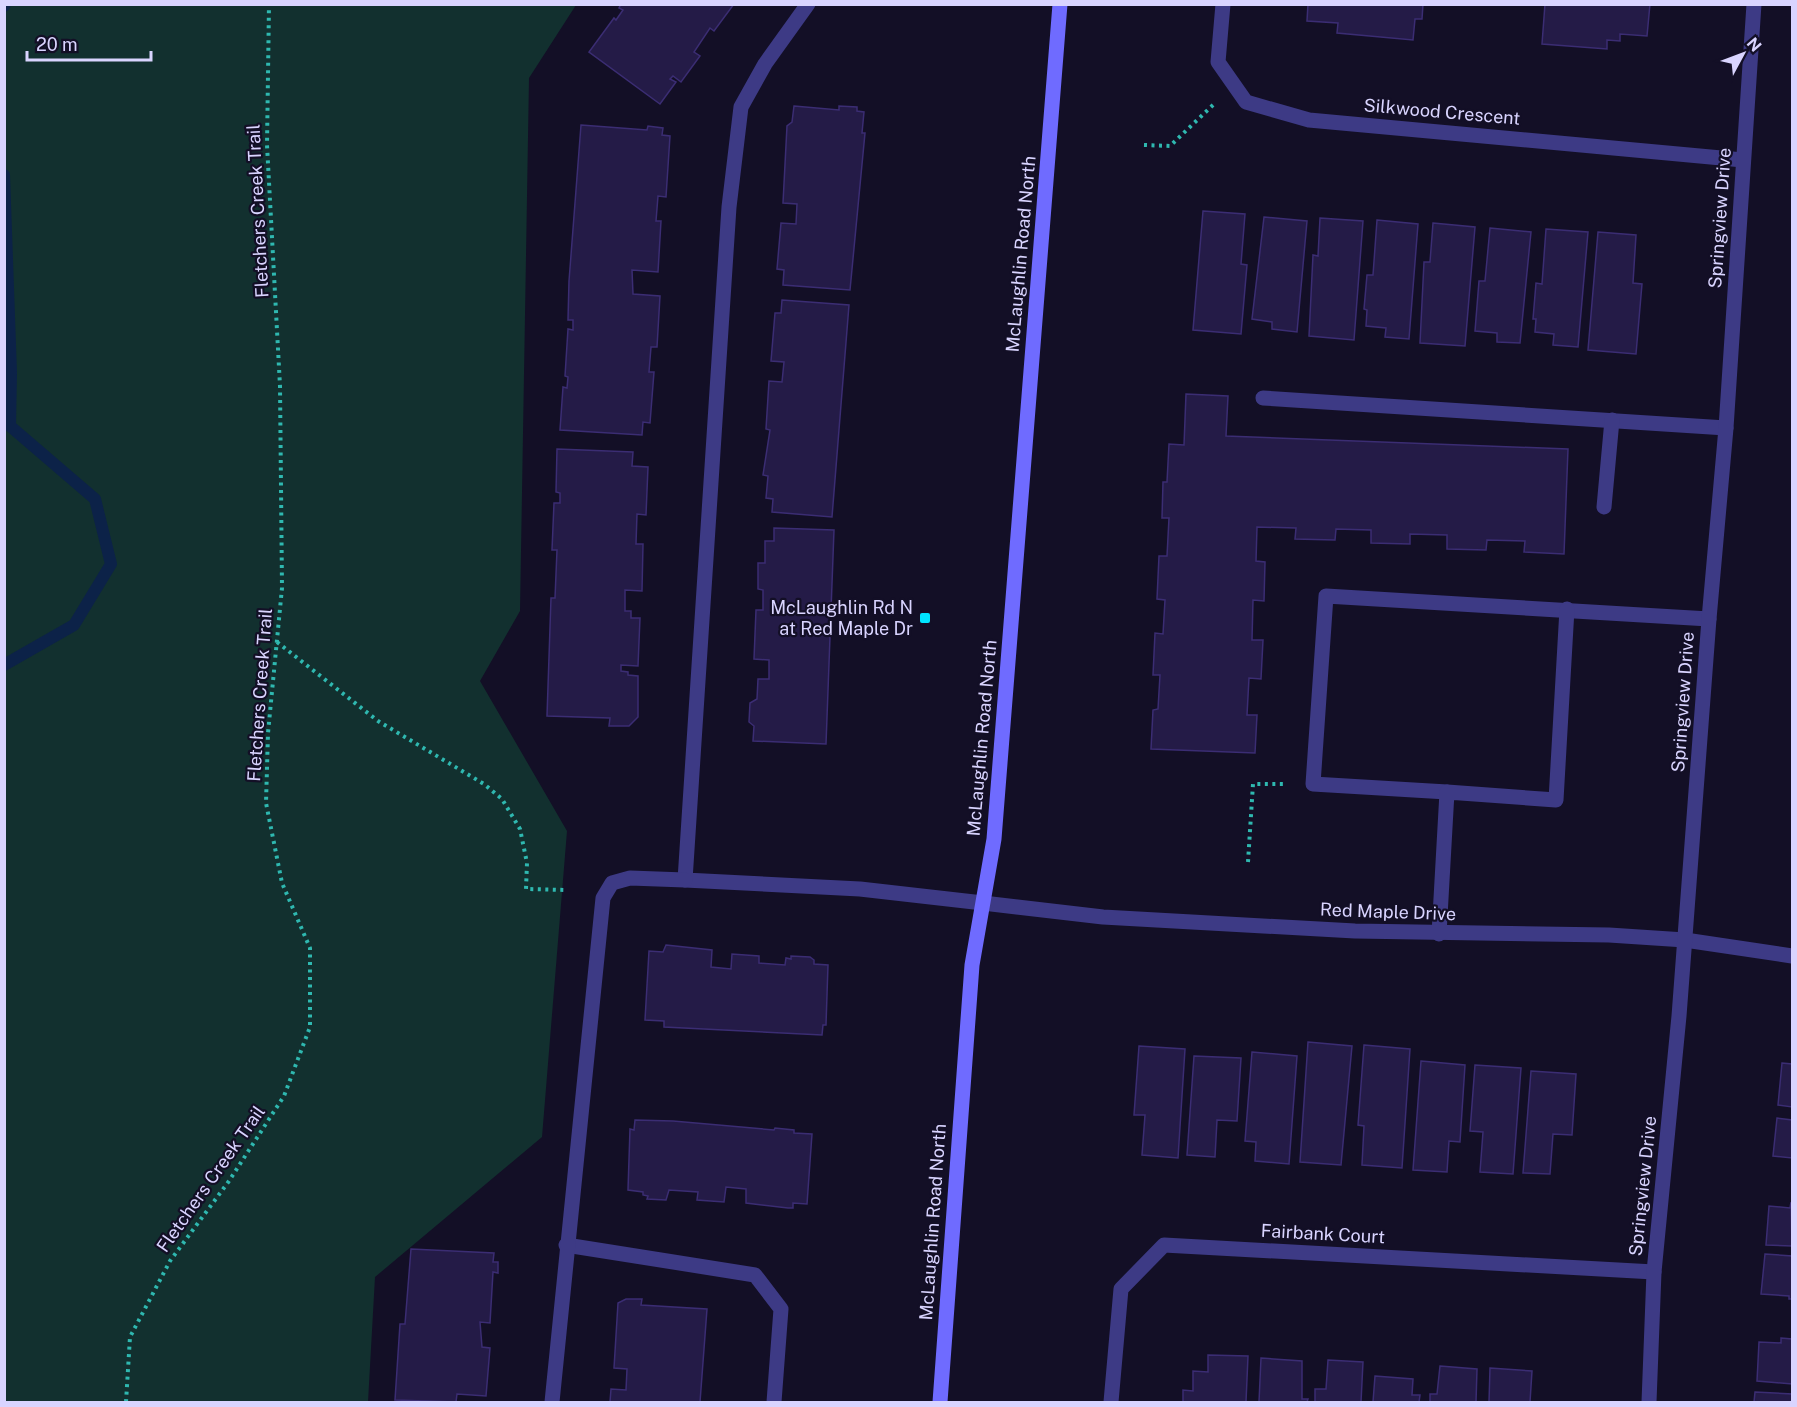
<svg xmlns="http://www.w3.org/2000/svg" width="1797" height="1407" viewBox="0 0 1797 1407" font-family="'Public Sans',sans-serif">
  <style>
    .green { fill: #12302f }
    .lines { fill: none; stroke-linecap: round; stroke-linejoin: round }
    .stream { stroke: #0c2248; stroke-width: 12 }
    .building { fill: #241b47; stroke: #3b2d73; stroke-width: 1.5 }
    .path { stroke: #2fb8b0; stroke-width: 4; stroke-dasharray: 3 4.5; stroke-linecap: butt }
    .service { stroke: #3d3a85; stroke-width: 15 }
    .minor { stroke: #3d3a85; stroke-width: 15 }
    .secondary { stroke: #6f6bff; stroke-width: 15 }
    .poi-dot { fill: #00e5ff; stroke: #130f26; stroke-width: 2 }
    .labels { text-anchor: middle; stroke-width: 4.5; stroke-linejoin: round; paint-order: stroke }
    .street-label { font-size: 18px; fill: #d9d4ff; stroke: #130f26 }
    .poi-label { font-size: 18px; fill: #d9d4ff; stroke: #130f26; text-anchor: end }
  </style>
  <rect width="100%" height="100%" fill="#130f26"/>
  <path class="green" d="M 5,4 L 576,5 L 529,78 L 520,611 L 480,681 L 567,831 L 542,1137 L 375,1277 L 368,1402 L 5,1402 Z"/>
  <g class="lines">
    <g class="stream">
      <path d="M 4,6 L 5,4"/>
      <path d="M 4,175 L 11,373 L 10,426 L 95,499 L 111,564 L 74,625 L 4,665"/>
    </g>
  </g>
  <g class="building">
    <path d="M 621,4 L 734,4 L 714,31 L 710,28 L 694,52 L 700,56 L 681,82 L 673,76 L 670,79 L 676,82 L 660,104 L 589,52 L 614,18 L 616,20 L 623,10 L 619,8 Z"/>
    <path d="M 1308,4 L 1423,4 L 1422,19 L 1415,19 L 1413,40 L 1337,33 L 1338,23 L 1307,21 Z"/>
    <path d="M 1545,4 L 1650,4 L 1647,36 L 1620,34 L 1620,41 L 1607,40 L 1607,49 L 1542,44 Z"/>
    <path d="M 794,106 L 839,110 L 839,106 L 857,107 L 857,111 L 864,112 L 862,133 L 865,133 L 850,290 L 783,285 L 784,270 L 777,269 L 781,223 L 796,224 L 797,204 L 783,203 L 787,126 L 792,122 Z"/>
    <path d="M 581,125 L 647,130 L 648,126 L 663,128 L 662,135 L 670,136 L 666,197 L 658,196 L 656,221 L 661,221 L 658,272 L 632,270 L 633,294 L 660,296 L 657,347 L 651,347 L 649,372 L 654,372 L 650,423 L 643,422 L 642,435 L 560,430 L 563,387 L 567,388 L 568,377 L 565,376 L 568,329 L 573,330 L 573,320 L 568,320 L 569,281 Z"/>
    <path d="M 1203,211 L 1245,214 L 1241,264 L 1247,265 L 1241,334 L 1193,330 Z"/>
    <path d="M 1264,217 L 1307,221 L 1297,332 L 1272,329 L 1272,322 L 1252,319 Z"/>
    <path d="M 1320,218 L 1363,221 L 1354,340 L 1309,336 L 1313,255 L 1318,256 Z"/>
    <path d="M 1377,220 L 1418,224 L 1409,339 L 1385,337 L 1386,328 L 1366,326 L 1367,310 L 1364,309 L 1367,275 L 1373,275 Z"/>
    <path d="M 1433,223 L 1475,227 L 1465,346 L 1420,343 L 1424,262 L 1430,262 Z"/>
    <path d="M 1490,228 L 1531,232 L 1520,343 L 1497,342 L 1497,333 L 1475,331 L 1479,281 L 1485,281 Z"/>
    <path d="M 1546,229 L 1588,232 L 1578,347 L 1553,345 L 1554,334 L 1535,332 L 1536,319 L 1533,319 L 1536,283 L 1542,284 Z"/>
    <path d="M 1598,232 L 1636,235 L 1633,283 L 1642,284 L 1636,354 L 1588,350 Z"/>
    <path d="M 782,300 L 849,305 L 832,517 L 772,512 L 773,499 L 766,498 L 768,476 L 763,475 L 770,430 L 766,429 L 769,381 L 782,382 L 784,362 L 771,361 L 775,313 L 781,313 Z"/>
    <path d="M 1186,394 L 1228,396 L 1226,436 L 1568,449 L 1564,554 L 1524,552 L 1525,541 L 1487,540 L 1486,550 L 1447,549 L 1447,535 L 1410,534 L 1410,544 L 1371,543 L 1371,530 L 1336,529 L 1335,540 L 1295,539 L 1296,528 L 1257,527 L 1256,561 L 1265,562 L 1264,601 L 1253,600 L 1252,640 L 1263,640 L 1261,679 L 1249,678 L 1247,715 L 1257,715 L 1255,753 L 1151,749 L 1153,710 L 1158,709 L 1160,675 L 1153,675 L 1155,633 L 1163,634 L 1165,600 L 1157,599 L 1159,556 L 1167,556 L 1169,518 L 1162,518 L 1163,482 L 1167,482 L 1169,444 L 1184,445 Z"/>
    <path d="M 557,449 L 633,452 L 632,466 L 648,467 L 646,515 L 637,514 L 636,544 L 643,544 L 642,591 L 625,590 L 625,611 L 631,611 L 631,618 L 640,618 L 638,666 L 621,665 L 621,671 L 628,672 L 628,675 L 638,676 L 638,717 L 629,726 L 609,726 L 610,718 L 547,716 L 551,598 L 555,598 L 557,550 L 552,550 L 554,503 L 560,503 L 560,493 L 556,492 Z"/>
    <path d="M 774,528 L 834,530 L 826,744 L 753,741 L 754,726 L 749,722 L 750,703 L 757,699 L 758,679 L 769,679 L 769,660 L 754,659 L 756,610 L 763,610 L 763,590 L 758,589 L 758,563 L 765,563 L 765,541 L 774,541 Z"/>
    <path d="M 666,945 L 712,950 L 711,967 L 731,969 L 732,954 L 759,956 L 759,963 L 785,965 L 786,958 L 791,959 L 791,956 L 810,957 L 814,960 L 814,964 L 828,965 L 826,1025 L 823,1025 L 822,1035 L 664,1027 L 664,1021 L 645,1020 L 649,951 L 663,952 Z"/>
    <path d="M 1308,1042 L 1352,1046 L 1341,1165 L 1300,1162 Z"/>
    <path d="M 1364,1045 L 1410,1049 L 1402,1168 L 1362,1165 L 1364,1126 L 1358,1125 Z"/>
    <path d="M 1139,1046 L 1185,1049 L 1178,1158 L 1142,1155 L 1145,1115 L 1134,1115 Z"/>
    <path d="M 1252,1052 L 1297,1056 L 1289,1164 L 1255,1161 L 1256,1142 L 1245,1141 Z"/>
    <path d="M 1194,1056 L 1241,1058 L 1237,1121 L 1217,1120 L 1215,1157 L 1187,1155 Z"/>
    <path d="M 1421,1061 L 1465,1065 L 1460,1142 L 1449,1141 L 1447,1172 L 1413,1170 Z"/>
    <path d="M 1782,1063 L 1792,1064 L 1792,1107 L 1778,1105 Z"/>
    <path d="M 1475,1065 L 1521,1068 L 1513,1174 L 1480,1172 L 1483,1132 L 1470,1131 Z"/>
    <path d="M 1531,1071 L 1576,1074 L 1572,1135 L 1553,1134 L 1550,1174 L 1523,1173 Z"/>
    <path d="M 1777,1118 L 1792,1120 L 1792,1158 L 1773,1156 Z"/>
    <path d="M 635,1120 L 673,1121 L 774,1130 L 775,1128 L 794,1130 L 794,1133 L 812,1134 L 807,1204 L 793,1203 L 793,1208 L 788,1208 L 746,1203 L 746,1189 L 726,1187 L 724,1202 L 697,1200 L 698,1192 L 669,1190 L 666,1200 L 647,1199 L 648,1196 L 643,1195 L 643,1192 L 628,1190 L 630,1129 L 634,1130 Z"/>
    <path d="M 1791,1202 L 1792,1246 L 1766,1245 L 1769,1206 L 1790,1208 Z"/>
    <path d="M 411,1249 L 494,1253 L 493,1262 L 498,1262 L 498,1273 L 493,1272 L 490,1323 L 480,1322 L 482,1347 L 490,1348 L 486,1396 L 457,1394 L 456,1402 L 395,1400 L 400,1324 L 405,1324 Z"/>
    <path d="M 1765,1254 L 1792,1256 L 1792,1299 L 1789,1299 L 1789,1296 L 1761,1294 Z"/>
    <path d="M 626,1299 L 642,1299 L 641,1305 L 707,1309 L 700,1402 L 610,1402 L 611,1389 L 626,1390 L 627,1369 L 614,1368 L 618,1303 Z"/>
    <path d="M 1781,1338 L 1792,1339 L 1792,1384 L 1757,1381 L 1759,1342 L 1781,1343 Z"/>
    <path d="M 1208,1355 L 1248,1356 L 1246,1402 L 1183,1402 L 1183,1390 L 1193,1391 L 1193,1371 L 1208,1372 Z"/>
    <path d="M 1261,1358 L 1302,1361 L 1302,1399 L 1308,1399 L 1307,1402 L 1259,1402 Z"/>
    <path d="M 1328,1360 L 1363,1362 L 1361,1402 L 1315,1402 L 1315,1389 L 1326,1389 Z"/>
    <path d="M 1440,1366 L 1477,1369 L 1476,1402 L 1430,1402 L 1430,1394 L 1437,1394 Z"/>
    <path d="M 1490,1368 L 1532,1371 L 1530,1402 L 1489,1402 Z"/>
    <path d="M 1375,1376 L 1413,1379 L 1412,1395 L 1420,1395 L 1419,1402 L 1373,1402 Z"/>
    <path d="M 1755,1392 L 1792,1394 L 1792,1402 L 1754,1402 Z"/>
  </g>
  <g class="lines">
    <g class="path">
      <path d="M 1144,145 L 1170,146 L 1214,104"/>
      <path d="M 277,642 L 378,721 L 484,784 L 502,799 L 520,829 L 527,863 L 526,889 L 567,890"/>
      <path d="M 1248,862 L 1253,784 L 1285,784"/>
      <path d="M 126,1402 L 130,1337 L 170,1261 L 229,1181 L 284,1096 L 310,1027 L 310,948 L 282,883 L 266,803 L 268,733 L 282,588 L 280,386 L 267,145 L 269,4"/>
    </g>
    <g class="service">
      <path d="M 808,4 L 765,64 L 741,107 L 729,207 L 685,880 L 860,889 L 983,903"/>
      <path d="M 1263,398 L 1726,428"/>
      <path d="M 1604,507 L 1612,420"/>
      <path d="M 1447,792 L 1313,784 L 1326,596 L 1709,619"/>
      <path d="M 1439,934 L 1447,792 L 1556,800 L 1567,609"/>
      <path d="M 566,1245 L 755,1275 L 781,1309 L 774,1402"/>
      <path d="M 552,1402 L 603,898 L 612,883 L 630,878 L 685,880"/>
    </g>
    <g class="minor">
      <path d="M 1223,4 L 1218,62 L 1246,102 L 1309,120 L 1743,160"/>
      <path d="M 983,903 L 1103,917 L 1355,931 L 1609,935 L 1685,940 L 1792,956"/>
      <path d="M 1111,1402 L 1121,1289 L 1164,1245 L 1654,1272"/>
      <path d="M 1649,1402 L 1654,1272 L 1679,1016 L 1709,619 L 1726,428 L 1754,4"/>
    </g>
    <path class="secondary" d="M 940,1402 L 972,965 L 994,839 L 1060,4"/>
  </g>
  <rect class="poi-dot" x="919" y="612" width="12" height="12" rx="3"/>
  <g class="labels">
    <g class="street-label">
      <text transform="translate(1442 112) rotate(5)" y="6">Silkwood Crescent</text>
      <text transform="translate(258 211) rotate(-93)" y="6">Fletchers Creek Trail</text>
      <text transform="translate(1720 218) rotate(-86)" y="6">Springview Drive</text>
      <text transform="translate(1021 254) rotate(-85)" y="6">McLaughlin Road North</text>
      <text transform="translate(260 695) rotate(-86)" y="6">Fletchers Creek Trail</text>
      <text transform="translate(1683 702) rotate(-86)" y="6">Springview Drive</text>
      <text transform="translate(982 738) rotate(-85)" y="6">McLaughlin Road North</text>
      <text transform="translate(1388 912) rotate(2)" y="6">Red Maple Drive</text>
      <text transform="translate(211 1179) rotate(-55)" y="6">Fletchers Creek Trail</text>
      <text transform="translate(1643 1186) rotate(-84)" y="6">Springview Drive</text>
      <text transform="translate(933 1222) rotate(-86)" y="6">McLaughlin Road North</text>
      <text transform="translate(1323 1234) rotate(3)" y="6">Fairbank Court</text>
    </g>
    <g class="poi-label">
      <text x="913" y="614">McLaughlin Rd N<tspan x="913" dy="21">at Red Maple Dr</tspan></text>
    </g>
  </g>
  <rect width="1797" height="1407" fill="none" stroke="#d9d4ff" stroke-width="12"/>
  <g transform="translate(1743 54) rotate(49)" stroke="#130f26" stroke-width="4.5" paint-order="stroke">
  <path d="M0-4.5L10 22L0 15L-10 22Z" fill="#d9d4ff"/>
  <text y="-9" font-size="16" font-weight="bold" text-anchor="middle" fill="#d9d4ff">N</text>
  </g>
  <path d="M27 51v9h124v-9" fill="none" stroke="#d9d4ff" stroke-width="3"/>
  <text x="36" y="51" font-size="18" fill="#d9d4ff" stroke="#130f26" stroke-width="4.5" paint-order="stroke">20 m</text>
</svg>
